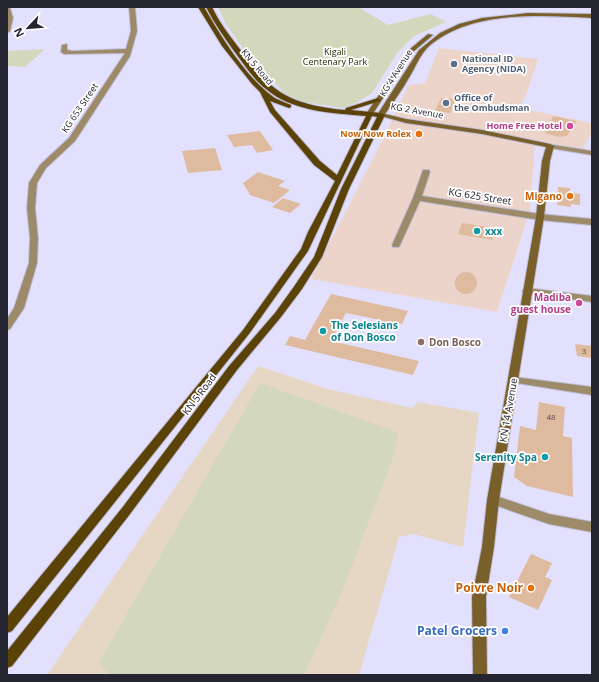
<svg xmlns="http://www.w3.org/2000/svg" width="599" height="682" viewBox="0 0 599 682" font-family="'Open Sans',sans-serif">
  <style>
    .commercial { fill: #edd4cb }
    .education { fill: #e6d7c5 }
    .green { fill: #d3d8bd }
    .building { fill: #debb9f }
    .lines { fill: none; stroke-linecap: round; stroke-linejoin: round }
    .street-casing { stroke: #c1bed8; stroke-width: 2 }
    .secondary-casing { stroke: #c1bed8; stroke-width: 2 }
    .primary-casing { stroke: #c1bed8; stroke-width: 2 }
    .street { fill: #9c8a69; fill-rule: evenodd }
    .secondary { fill: #795f2a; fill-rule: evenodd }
    .primary { fill: #5b4206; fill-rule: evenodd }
    .service-dot { fill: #5c6f8a; stroke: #fff; stroke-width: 1.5 }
    .hotel-dot { fill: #d1479c; stroke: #fff; stroke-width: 1.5 }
    .food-dot { fill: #e8710a; stroke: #fff; stroke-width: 1.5 }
    .culture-dot { fill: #0f9aa8; stroke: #fff; stroke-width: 1.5 }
    .education-dot { fill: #8d6e63; stroke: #fff; stroke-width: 1.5 }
    .shop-dot { fill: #3f7fe0; stroke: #fff; stroke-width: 1.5 }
    .labels { text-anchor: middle; stroke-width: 3.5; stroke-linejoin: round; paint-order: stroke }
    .number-label { font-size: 8px; fill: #534a4c }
    .far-park-label { font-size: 9px; fill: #272d00; stroke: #fff }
    .far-service-label { font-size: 9px; font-weight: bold; fill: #4e5e75; stroke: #fff; text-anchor: start }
    .far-street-label { font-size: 9px; fill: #252431; stroke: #fff }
    .far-hotel-label { font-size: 9px; font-weight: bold; fill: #b23c85; stroke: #fff; text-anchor: end }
    .far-food-label { font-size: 9px; font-weight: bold; fill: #c56008; stroke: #fff; text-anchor: end }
    .street-label { font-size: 10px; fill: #252431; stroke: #fff }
    .food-label { font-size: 10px; font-weight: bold; fill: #c56008; stroke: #fff; text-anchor: end }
    .culture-label { font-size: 10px; font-weight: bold; fill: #0d838f; stroke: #fff; text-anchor: start }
    .hotel-label { font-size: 10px; font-weight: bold; fill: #b23c85; stroke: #fff; text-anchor: end }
    .education-label { font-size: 10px; font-weight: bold; fill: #785e54; stroke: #fff; text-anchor: start }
    .near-food-label { font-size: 12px; font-weight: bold; fill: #c56008; stroke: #fff; text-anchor: end }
    .near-shop-label { font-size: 12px; font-weight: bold; fill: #366cbe; stroke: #fff; text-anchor: end }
  </style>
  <rect width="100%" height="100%" fill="#e3e0fd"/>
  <path class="commercial" d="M 439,48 L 538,59 L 526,95 L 519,108 L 592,123 L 592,132 L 582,150 L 535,141 L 530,210 L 497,312 L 311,279 L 389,127 L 408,85 L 425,83 Z"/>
  <path class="education" d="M 258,366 L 328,389 L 412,408 L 418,402 L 479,413 L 463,547 L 413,534 L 399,537 L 359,675 L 47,675 Z"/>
  <g class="green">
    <path d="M 218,7 L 358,7 L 388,25 L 431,14 L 446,22 L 414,36 L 398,52 L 372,93 L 356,103 L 342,108 L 304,102 L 284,93 L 242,47 L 226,24 Z"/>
    <path d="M 45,49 L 25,67 L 7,66 L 7,51 Z"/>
    <path d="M 260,383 L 397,432 L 395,452 L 342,592 L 304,675 L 109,675 L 99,662 Z"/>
  </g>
  <g class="building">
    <path d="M 441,98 L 456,99 L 450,113 L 435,111 Z"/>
    <path d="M 553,116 L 577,121 L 567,136 L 558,137 L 545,133 Z"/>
    <path d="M 260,131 L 273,150 L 257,153 L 252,145 L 234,147 L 227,135 Z"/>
    <path d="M 215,148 L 222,170 L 188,173 L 182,151 Z"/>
    <path d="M 258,172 L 285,181 L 278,186 L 290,190 L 274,203 L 250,195 L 243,183 Z"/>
    <path d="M 558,187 L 570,188 L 570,192 L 580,194 L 580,205 L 571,204 L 571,207 L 557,205 Z"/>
    <path d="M 283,198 L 301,204 L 290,213 L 272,207 Z"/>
    <path d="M 462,223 L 495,228 L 492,240 L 458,234 Z"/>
    <circle cx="466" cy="283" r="11"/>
    <path d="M 331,294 L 408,311 L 402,324 L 391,322 L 389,326 L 378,324 L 380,320 L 346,313 L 331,341 L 419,361 L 413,375 L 285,345 L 290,336 L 305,340 Z"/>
    <path d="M 575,344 L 592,346 L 592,358 L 577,356 Z"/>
    <path d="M 539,402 L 565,407 L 563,436 L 572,438 L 573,497 L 527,486 L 514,477 L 520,426 L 536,430 Z"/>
    <path d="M 531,554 L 552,563 L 545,577 L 552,580 L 538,610 L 509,597 Z"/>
  </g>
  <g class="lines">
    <g class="street-casing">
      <g id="street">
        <path d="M 7,7 L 10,8 L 13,18 L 10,31 L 7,33 Z"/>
        <path d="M 129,7 L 135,7 L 137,31 L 130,56 L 75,141 L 46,168 L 37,183 L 35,208 L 38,238 L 37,263 L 24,308 L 10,329 L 7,330 L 7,319 L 14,308 L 29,263 L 30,238 L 27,208 L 29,183 L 40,165 L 69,138 L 125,53 L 64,54 L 61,52 L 62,45 L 67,44 L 67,50 L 73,51 L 126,49 L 131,31 Z"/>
        <path d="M 547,144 L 592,151 L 592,155 L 550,148 L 546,146 Z"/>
        <path d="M 423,170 L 429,170 L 430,172 L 422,196 L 540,214 L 592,219 L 592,225 L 540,220 L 420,201 L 400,245 L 399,247 L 393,247 L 392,245 L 413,198 Z"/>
        <path d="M 527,288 L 592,296 L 592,302 L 524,293 L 522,291 Z"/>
        <path d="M 514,377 L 592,387 L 592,395 L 510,382 L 509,380 L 510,378 Z"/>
        <path d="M 493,495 L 549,514 L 592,522 L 592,532 L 549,524 L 489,503 L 487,500 L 489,497 Z"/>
      </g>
    </g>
    <g class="secondary-casing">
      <g id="secondary">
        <path d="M 528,13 L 592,14 L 592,18 C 541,15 469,10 428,47 C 420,55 416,66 410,76 C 403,89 394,101 385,114 L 406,119 L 482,130 L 550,144 L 554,146 L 550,161 L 544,217 L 499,500 L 494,547 L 486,597 L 487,675 L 473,675 L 472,597 L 482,547 L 487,500 L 536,217 L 542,161 L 546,147 L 482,134 L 406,123 L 377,115 L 419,50 L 440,33 L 459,24 L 482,18 Z"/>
        <path d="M 428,34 L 433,35 L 414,51 L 372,115 L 368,115 L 366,114 L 410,49 Z"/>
      </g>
    </g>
    <g class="primary-casing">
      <path id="primary" d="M 198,7 L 204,7 C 221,36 244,75 272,96 C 277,100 285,102 291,105 L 291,107 L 289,108 L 270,101 L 275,110 L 320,161 L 337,175 L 366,116 C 332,113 293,112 266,89 C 253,79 244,64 234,51 C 224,37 214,23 206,7 L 212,7 C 219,22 229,35 239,48 C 272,93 288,104 345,110 L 346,108 L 378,98 L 381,100 L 380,101 L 351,110 L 381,113 L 385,115 L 349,189 L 322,257 L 302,289 L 281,317 L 237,370 L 130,514 L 12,666 L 7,668 L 7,651 L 122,508 L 229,366 L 275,313 L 293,288 L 314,257 L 341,189 L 377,117 L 372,116 L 308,251 L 249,334 L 12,631 L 7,633 L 7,617 L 243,330 L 301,249 L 308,232 L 335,181 L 314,165 L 270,112 L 260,92 L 252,84 L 222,46 Z"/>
    </g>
    <use href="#street" class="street"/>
    <use href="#secondary" class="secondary"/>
    <use href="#primary" class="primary"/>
  </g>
  <g class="service-dot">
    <circle cx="454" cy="64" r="4"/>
    <circle cx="446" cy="103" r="4"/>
  </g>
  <g class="hotel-dot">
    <circle cx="570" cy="126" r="4"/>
    <circle cx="579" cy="303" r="4"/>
  </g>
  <g class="food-dot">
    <circle cx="419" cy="134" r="4"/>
    <circle cx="570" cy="196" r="4"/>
    <circle cx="531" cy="588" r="4"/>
  </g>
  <g class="culture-dot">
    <circle cx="477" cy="231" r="4"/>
    <circle cx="323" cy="331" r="4"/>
    <circle cx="545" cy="457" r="4"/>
  </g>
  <circle class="education-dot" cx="421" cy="342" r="4"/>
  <circle class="shop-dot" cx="505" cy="631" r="4"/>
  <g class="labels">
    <g class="number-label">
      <text x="584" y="354">3</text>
      <text x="551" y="420">48</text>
    </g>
    <g class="far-park-label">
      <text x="335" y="55">Kigali<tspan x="335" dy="10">Centenary Park</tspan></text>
    </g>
    <g class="far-service-label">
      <text x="462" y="62">National ID<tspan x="462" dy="10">Agency (NIDA)</tspan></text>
      <text x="454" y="101">Office of<tspan x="454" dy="10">the Ombudsman</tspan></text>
    </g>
    <g class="far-street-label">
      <text transform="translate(257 67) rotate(50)" y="3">KN 5 Road</text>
      <text transform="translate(396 73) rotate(-58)" y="3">KG 4 Avenue</text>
      <text transform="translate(80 108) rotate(-56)" y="3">KG 653 Street</text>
      <text transform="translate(417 111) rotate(10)" y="3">KG 2 Avenue</text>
    </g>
    <g class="far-hotel-label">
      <text x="562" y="129">Home Free Hotel</text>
    </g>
    <g class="far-food-label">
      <text x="411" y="137">Now Now Rolex</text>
    </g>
    <g class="street-label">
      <text transform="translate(480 196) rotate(9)" y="4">KG 625 Street</text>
      <text transform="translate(199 394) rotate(-53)" y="4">KN 5 Road</text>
      <text transform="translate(508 410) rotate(-80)" y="4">KN 14 Avenue</text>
    </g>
    <g class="food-label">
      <text x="562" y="200">Migano</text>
    </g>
    <g class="culture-label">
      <text x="485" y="235">xxx</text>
      <text x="331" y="329">The Selesians<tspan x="331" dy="12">of Don Bosco</tspan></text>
      <text x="537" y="461" text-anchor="end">Serenity Spa</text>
    </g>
    <g class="hotel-label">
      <text x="571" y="301">Madiba<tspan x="571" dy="12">guest house</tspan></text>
    </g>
    <g class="education-label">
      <text x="429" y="346">Don Bosco</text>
    </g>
    <g class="near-food-label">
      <text x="523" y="592">Poivre Noir</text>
    </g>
    <g class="near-shop-label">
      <text x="497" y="635">Patel Grocers</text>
    </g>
  </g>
  <rect width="599" height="682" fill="none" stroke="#252431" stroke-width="16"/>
  <g transform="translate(28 28) rotate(244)" stroke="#ffffff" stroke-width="3" paint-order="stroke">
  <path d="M0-3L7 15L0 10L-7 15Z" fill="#252431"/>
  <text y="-6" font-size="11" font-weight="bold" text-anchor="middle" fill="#252431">N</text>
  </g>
</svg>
